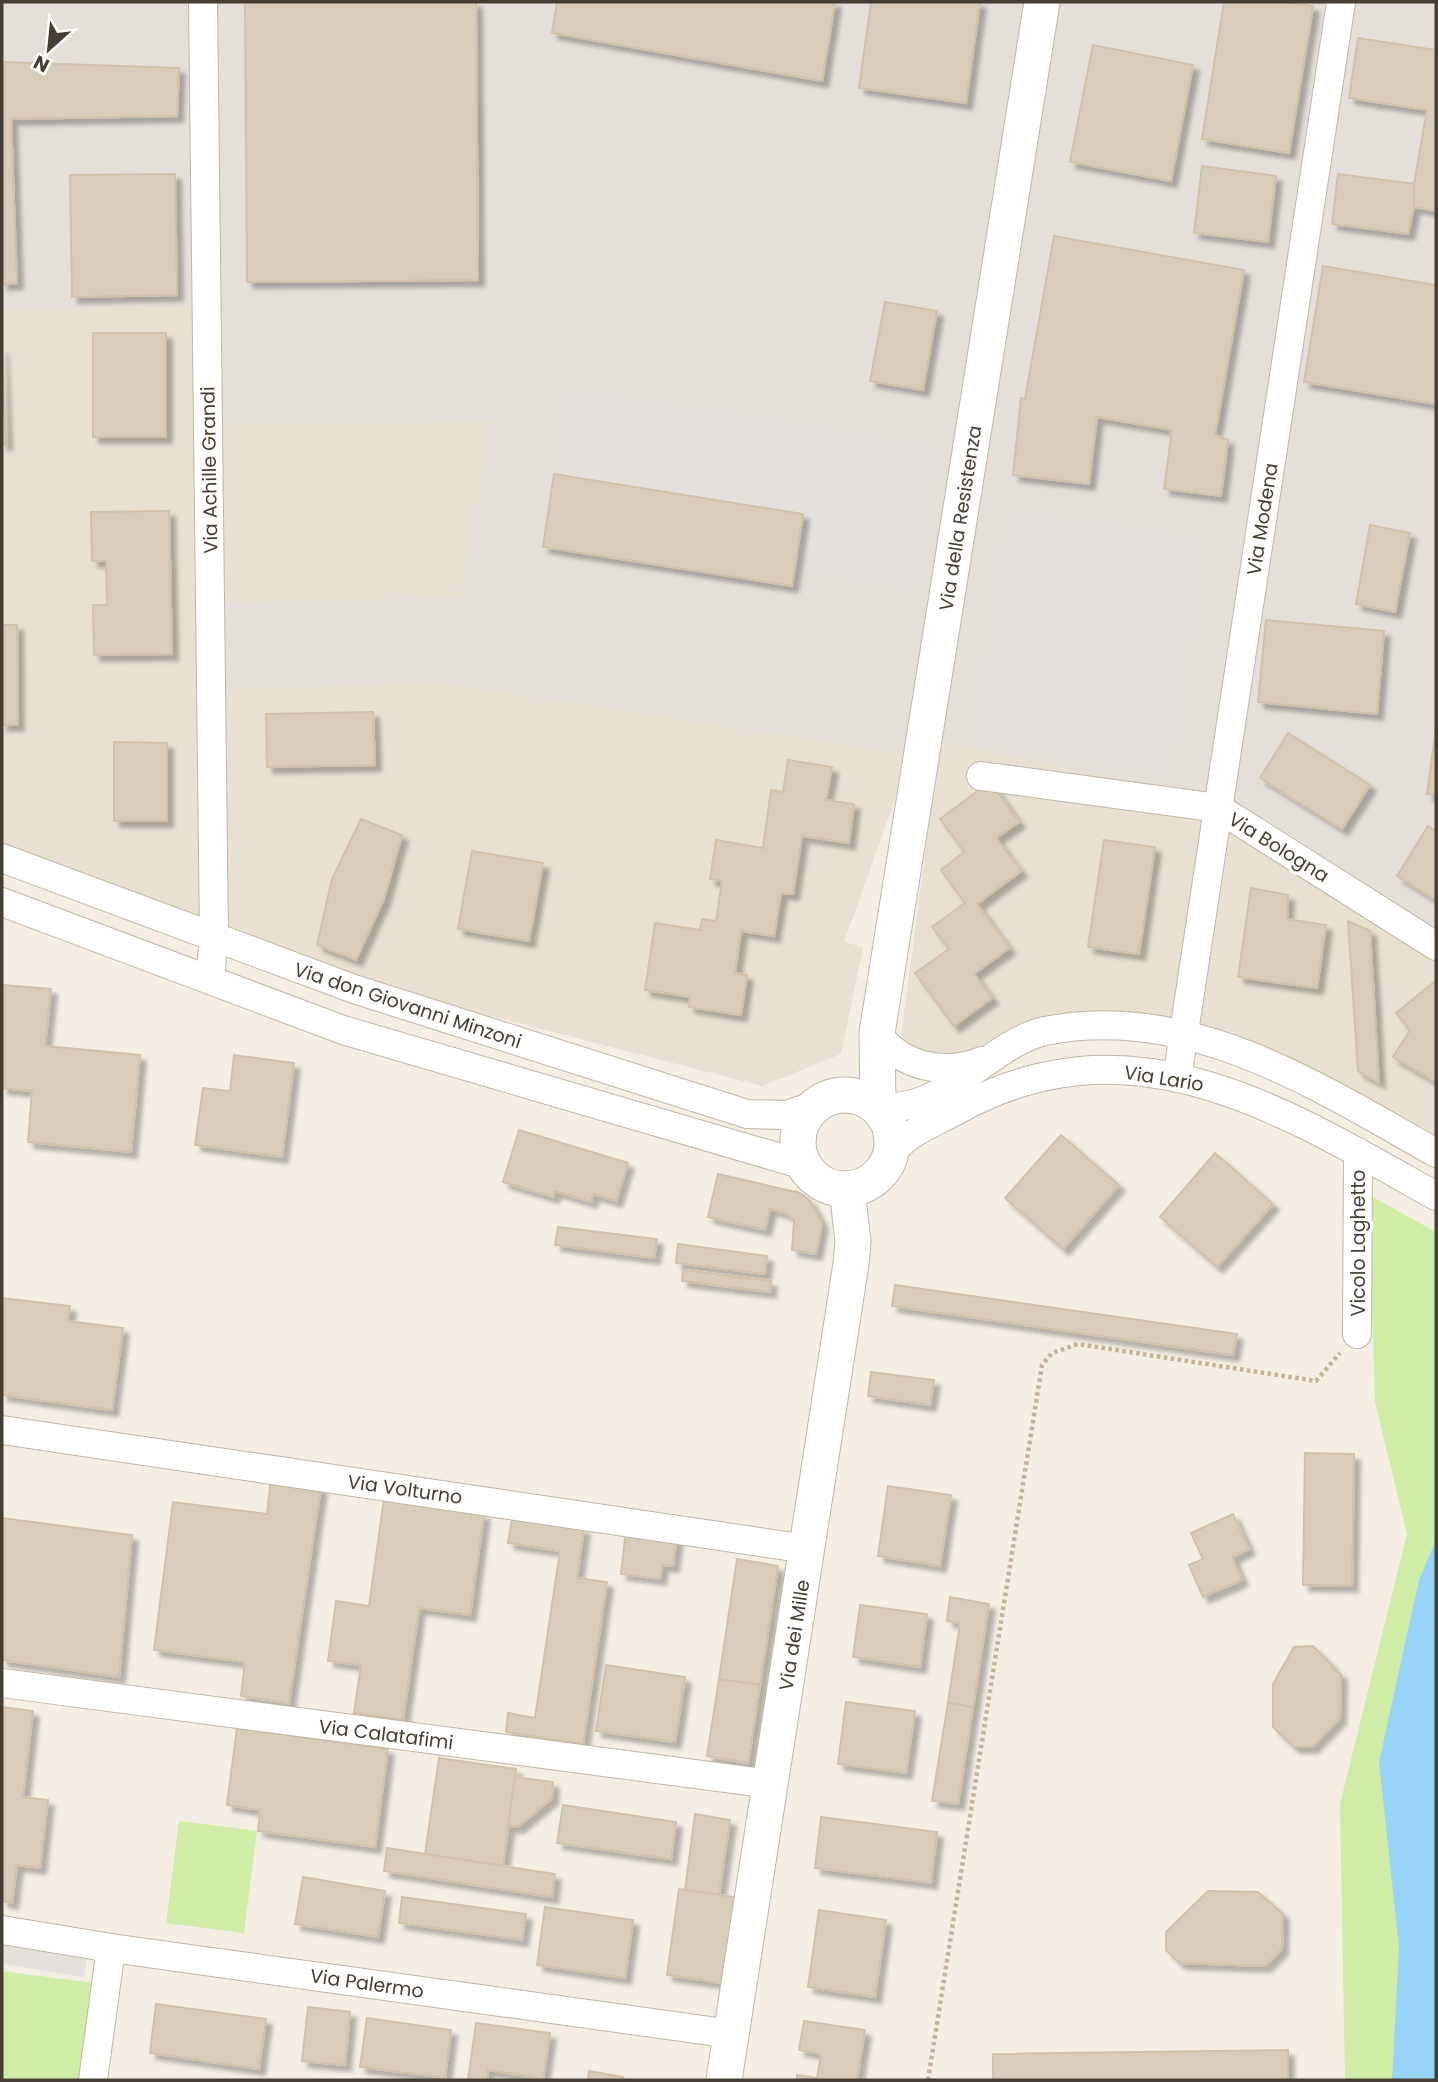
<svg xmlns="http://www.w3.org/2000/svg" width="1438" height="2082" viewBox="0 0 1438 2082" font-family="Poppins,sans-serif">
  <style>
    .residential { fill: #e8e0d1 }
    .industrial { fill: #e5dfd9 }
    .green { fill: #cfeda7 }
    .parking { fill: #e4e0dc }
    .water { fill: #98d3f8 }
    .building { fill: #d9ccba; stroke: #d2c1aa; stroke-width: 2; filter: url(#shadow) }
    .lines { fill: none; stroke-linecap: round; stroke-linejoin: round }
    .minor-casing { stroke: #c0b6a5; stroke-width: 30 }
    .tertiary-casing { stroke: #c0b6a5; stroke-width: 37 }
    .path { stroke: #c3b295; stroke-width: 4.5; stroke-dasharray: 3.5 3.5; stroke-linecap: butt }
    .minor { stroke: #fff; stroke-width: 28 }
    .tertiary { stroke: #fff; stroke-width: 35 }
    .labels { text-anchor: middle; stroke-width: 7; stroke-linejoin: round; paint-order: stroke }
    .street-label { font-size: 19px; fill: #463e33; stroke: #fff }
  </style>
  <defs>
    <filter id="shadow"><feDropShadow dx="6" dy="6" stdDeviation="2" flood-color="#0004"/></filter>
  </defs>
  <rect width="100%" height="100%" fill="#f4eee3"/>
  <g class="residential">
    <path d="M 222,306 L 224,424 L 493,422 L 460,597 L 216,603 L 218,689 L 444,683 L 911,755 L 844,942 L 863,947 L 841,1054 L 762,1086 L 356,981 L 2,850 L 2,310 Z"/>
    <path d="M 940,741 L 1217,799 L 1436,935 L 1436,1139 L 1302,1064 L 1215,1029 L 1167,1018 L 1123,1016 L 988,1049 L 937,1055 L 916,1048 L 901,1036 Z"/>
  </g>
  <path class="industrial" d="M 2,2 L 1436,2 L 1436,935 L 1217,800 L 940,741 L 911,755 L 444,683 L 217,689 L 215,603 L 460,597 L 493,422 L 223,424 L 222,307 L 2,310 Z"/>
  <g class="green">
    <path d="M 1369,1195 L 1436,1232 L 1436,2080 L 1345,2080 L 1340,1804 L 1407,1534 L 1375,1402 Z"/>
    <path d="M 179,1821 L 257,1831 L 244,1933 L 166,1923 Z"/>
    <path d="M 2,1971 L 94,1983 L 80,2080 L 2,2080 Z"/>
  </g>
  <g class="parking">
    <path d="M 567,387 L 940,445 L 917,590 L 794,571 L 803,514 L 554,474 Z"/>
    <path d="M 1006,508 L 1206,538 L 1170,773 L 971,743 Z"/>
    <path d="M 2,1943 L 87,1957 L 84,1977 L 2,1964 Z"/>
  </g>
  <path class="water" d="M 1436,1540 L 1436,2080 L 1392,2080 L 1399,1947 L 1379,1762 L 1419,1580 Z"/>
  <g class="building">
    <path d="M 245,2 L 476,2 L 478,280 L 247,282 Z"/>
    <path d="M 557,2 L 835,2 L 822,81 L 552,33 Z"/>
    <path d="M 871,2 L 980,2 L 966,103 L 859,88 Z"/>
    <path d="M 1224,2 L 1288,2 L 1313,6 L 1289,153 L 1202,139 Z"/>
    <path d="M 1358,38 L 1436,50 L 1436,211 L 1414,207 L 1414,184 L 1427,110 L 1349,98 Z"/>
    <path d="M 1093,45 L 1193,65 L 1171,181 L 1070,162 Z"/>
    <path d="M 2,62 L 179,68 L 177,116 L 11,119 L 17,283 L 2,284 Z"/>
    <path d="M 1202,166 L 1276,176 L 1268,242 L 1194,233 Z"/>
    <path d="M 175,174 L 177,295 L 72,297 L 70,175 Z"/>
    <path d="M 1338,174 L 1414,184 L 1414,207 L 1408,234 L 1332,224 Z"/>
    <path d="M 1054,236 L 1244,270 L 1215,435 L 1228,440 L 1221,496 L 1164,489 L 1172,430 L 1097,417 L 1089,484 L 1013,475 L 1021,398 L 1025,399 Z"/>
    <path d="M 1323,266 L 1436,285 L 1436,404 L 1304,382 Z"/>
    <path d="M 885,302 L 937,311 L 923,390 L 870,381 Z"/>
    <rect x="93" y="333" width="73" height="104"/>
    <path d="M 2,347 L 6,444 L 2,444 Z"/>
    <path d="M 554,474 L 803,514 L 792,586 L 543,547 Z"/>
    <path d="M 169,511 L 172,654 L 94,655 L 93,605 L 107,605 L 106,561 L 92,561 L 91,512 Z"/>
    <path d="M 1370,525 L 1410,533 L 1395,612 L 1356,604 Z"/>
    <path d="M 1266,620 L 1384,631 L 1377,714 L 1258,702 Z"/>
    <path d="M 2,625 L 17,625 L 18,725 L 2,725 Z"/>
    <path d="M 373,712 L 375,765 L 267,767 L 266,714 Z"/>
    <path d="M 1436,727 L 1436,795 L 1427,794 Z"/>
    <path d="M 1288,733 L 1370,785 L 1342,829 L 1260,778 Z"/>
    <path d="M 114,742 L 167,743 L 167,821 L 114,821 Z"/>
    <path d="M 788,760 L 832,767 L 826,800 L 854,804 L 849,843 L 802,836 L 793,894 L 781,893 L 774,936 L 741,931 L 735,973 L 747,975 L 741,1015 L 689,1007 L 690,997 L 645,990 L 655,923 L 700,930 L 702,919 L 716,921 L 722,881 L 710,879 L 716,840 L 763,848 L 771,790 L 783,792 Z"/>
    <path d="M 990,782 L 1019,822 L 996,838 L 1021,871 L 977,904 L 1009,948 L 974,974 L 992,998 L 954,1026 L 915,973 L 949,949 L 932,927 L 965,903 L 941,870 L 964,852 L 940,819 Z"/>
    <path d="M 361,819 L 402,835 L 384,899 L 356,960 L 317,945 L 332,879 Z"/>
    <path d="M 1428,826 L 1436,831 L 1436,900 L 1397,876 Z"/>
    <path d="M 1104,840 L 1155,847 L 1139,954 L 1088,947 Z"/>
    <path d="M 472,851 L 543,863 L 529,941 L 458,929 Z"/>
    <path d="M 1251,888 L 1288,895 L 1287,919 L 1326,925 L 1317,988 L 1238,977 Z"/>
    <path d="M 1348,921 L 1370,931 L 1379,1082 L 1358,1071 Z"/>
    <path d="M 1434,982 L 1436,985 L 1436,1082 L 1393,1057 L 1410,1030 L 1396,1013 Z"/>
    <path d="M 2,985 L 51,989 L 45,1046 L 140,1055 L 131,1152 L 28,1142 L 32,1091 L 2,1088 Z"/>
    <path d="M 234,1055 L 294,1063 L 282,1157 L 195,1145 L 203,1088 L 230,1091 Z"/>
    <path d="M 519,1130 L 628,1163 L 616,1201 L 593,1194 L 591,1202 L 555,1191 L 553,1197 L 503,1182 Z"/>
    <path d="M 1061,1135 L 1119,1185 L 1063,1249 L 1005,1198 Z"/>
    <path d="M 1215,1153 L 1273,1204 L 1217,1267 L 1160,1217 Z"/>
    <path d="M 718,1174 L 800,1193 L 810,1201 L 822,1223 L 816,1254 L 792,1250 L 794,1221 L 788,1214 L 770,1209 L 765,1230 L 708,1217 Z"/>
    <path d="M 558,1227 L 657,1239 L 654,1258 L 555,1245 Z"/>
    <path d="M 678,1244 L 767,1256 L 765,1274 L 676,1263 Z"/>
    <path d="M 683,1270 L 771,1281 L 770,1292 L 682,1281 Z"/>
    <path d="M 895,1285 L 1237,1334 L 1233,1355 L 892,1306 Z"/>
    <path d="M 2,1298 L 70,1306 L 68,1321 L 123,1328 L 112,1410 L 2,1395 Z"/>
    <path d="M 871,1372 L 934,1380 L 930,1405 L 868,1396 Z"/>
    <path d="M 1305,1453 L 1354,1454 L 1352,1586 L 1303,1585 Z"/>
    <path d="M 271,1478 L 321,1486 L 289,1703 L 241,1696 L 245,1662 L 154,1650 L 173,1502 L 267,1514 Z"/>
    <path d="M 888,1486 L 951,1495 L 940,1566 L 878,1556 Z"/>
    <path d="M 384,1499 L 484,1514 L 470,1615 L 419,1608 L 403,1720 L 354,1713 L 361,1665 L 328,1661 L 336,1601 L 369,1606 Z"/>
    <path d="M 1233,1514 L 1249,1549 L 1232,1557 L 1242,1580 L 1203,1597 L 1189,1565 L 1203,1559 L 1191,1533 Z"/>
    <path d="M 2,1518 L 132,1535 L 119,1677 L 2,1660 Z"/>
    <path d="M 512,1518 L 584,1528 L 577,1578 L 607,1582 L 583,1744 L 506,1732 L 508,1713 L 535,1718 L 560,1551 L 508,1543 Z"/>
    <path d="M 626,1530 L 677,1536 L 673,1566 L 662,1565 L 660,1579 L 621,1574 Z"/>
    <path d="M 737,1559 L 778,1566 L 760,1685 L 719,1679 Z"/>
    <path d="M 950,1597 L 989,1604 L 973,1707 L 948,1703 L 960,1623 L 947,1621 Z"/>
    <path d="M 860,1605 L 927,1614 L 920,1667 L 853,1657 Z"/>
    <path d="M 1313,1646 L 1332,1665 L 1332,1669 L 1341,1674 L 1340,1718 L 1312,1747 L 1294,1747 L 1273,1727 L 1273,1684 L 1294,1647 Z"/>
    <path d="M 606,1665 L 685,1677 L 675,1742 L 596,1731 Z"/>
    <path d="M 719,1679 L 760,1685 L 748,1763 L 707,1756 Z"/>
    <path d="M 846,1702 L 915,1711 L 906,1773 L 838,1764 Z"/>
    <path d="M 948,1703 L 973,1707 L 958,1804 L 932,1801 Z"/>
    <path d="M 2,1707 L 33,1711 L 23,1797 L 48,1800 L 40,1868 L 17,1865 L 12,1903 L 2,1901 Z"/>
    <path d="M 237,1728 L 388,1749 L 375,1847 L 258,1831 L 260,1810 L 227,1805 Z"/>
    <path d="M 439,1758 L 516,1769 L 503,1866 L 425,1854 Z"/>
    <path d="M 515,1777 L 553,1782 L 552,1798 L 518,1827 L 508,1826 Z"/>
    <path d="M 563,1805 L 676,1822 L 671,1859 L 557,1843 Z"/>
    <path d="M 695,1814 L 730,1820 L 719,1895 L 685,1890 Z"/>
    <path d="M 821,1817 L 937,1832 L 931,1883 L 815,1868 Z"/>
    <path d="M 387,1848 L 555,1874 L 552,1897 L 384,1871 Z"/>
    <path d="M 303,1877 L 385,1891 L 378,1937 L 295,1924 Z"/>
    <path d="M 679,1889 L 734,1897 L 723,1983 L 667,1975 Z"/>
    <path d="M 1208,1891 L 1258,1892 L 1283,1914 L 1282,1949 L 1265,1966 L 1180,1963 L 1166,1950 L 1166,1932 Z"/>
    <path d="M 402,1897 L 526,1914 L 522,1940 L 399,1923 Z"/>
    <path d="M 545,1907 L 633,1920 L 625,1978 L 537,1965 Z"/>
    <path d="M 819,1910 L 886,1920 L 875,1997 L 808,1987 Z"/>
    <path d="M 156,2004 L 266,2019 L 259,2069 L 150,2053 Z"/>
    <path d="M 308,2007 L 350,2012 L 345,2065 L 302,2061 Z"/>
    <path d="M 367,2018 L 451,2030 L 445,2078 L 360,2067 Z"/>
    <path d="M 804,2021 L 865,2030 L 857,2080 L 797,2080 L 797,2075 L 817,2078 L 821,2054 L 799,2050 Z"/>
    <path d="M 476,2023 L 550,2033 L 543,2079 L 488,2070 L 487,2080 L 468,2080 Z"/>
    <path d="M 1288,2050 L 1288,2080 L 993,2080 L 993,2054 Z"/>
    <path d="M 589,2071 L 623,2077 L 622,2080 L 588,2080 Z"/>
  </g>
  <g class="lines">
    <g class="minor-casing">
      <g id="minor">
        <path d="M 203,2 L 214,939 L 210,978"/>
        <path d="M 981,776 L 1218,808 L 1436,946"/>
        <path d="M 2,858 L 354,989 L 747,1114 L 787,1115 L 821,1103"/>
        <path d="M 2,902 L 343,1030 L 804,1165"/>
        <path d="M 877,1033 C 901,1067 944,1076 982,1061"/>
        <path d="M 1177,1078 L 1341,2"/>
        <path d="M 869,1102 C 931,1128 988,1043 1045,1031 C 1189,1002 1317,1086 1436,1153"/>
        <path d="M 890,1157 C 902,1133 937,1122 959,1109 C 1133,1014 1284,1111 1436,1196"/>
        <path d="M 1357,1334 L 1358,1152"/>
        <path d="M 2,1430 L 807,1549"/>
        <path d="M 2,1683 L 771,1784"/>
        <path d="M 2,1930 L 111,1948 L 732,2034"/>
        <path d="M 93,2080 L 111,1948"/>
      </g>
    </g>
    <g class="tertiary-casing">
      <g id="tertiary">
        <circle cx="845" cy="1142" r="47"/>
        <path d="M 883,1115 L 878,1106 L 877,1033 L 1042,2"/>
        <path d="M 724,2080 L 851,1264 L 853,1242 L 847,1189"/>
      </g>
    </g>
    <path class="path" d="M 928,2080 L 1042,1365 L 1052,1353 L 1078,1344 L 1316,1381 L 1340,1353"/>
    <use href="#minor" class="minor"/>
    <use href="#tertiary" class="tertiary"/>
  </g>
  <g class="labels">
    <g class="street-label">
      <text transform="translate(209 470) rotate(-91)" y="7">Via Achille Grandi</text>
      <text transform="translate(960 518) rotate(-81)" y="7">Via della Resistenza</text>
      <text transform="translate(1262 519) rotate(-81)" y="7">Via Modena</text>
      <text transform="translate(1279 847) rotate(32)" y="7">Via Bologna</text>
      <text transform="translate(408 1005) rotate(18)" y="7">Via don Giovanni Minzoni</text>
      <text transform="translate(1164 1078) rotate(9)" y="7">Via Lario</text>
      <text transform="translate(1358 1243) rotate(-90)" y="7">Vicolo Laghetto</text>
      <text transform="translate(405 1489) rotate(8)" y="7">Via Volturno</text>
      <text transform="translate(794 1635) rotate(-81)" y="7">Via dei Mille</text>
      <text transform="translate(386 1734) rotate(7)" y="7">Via Calatafimi</text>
      <text transform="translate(367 1983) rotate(8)" y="7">Via Palermo</text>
    </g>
  </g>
  <rect width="1438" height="2082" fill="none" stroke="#463e33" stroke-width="7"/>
  <g transform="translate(49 49) rotate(207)" stroke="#ffffff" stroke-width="5" paint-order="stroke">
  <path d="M0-5L12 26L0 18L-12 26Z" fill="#463e33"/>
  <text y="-10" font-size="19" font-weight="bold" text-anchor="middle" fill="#463e33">N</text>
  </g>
</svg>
